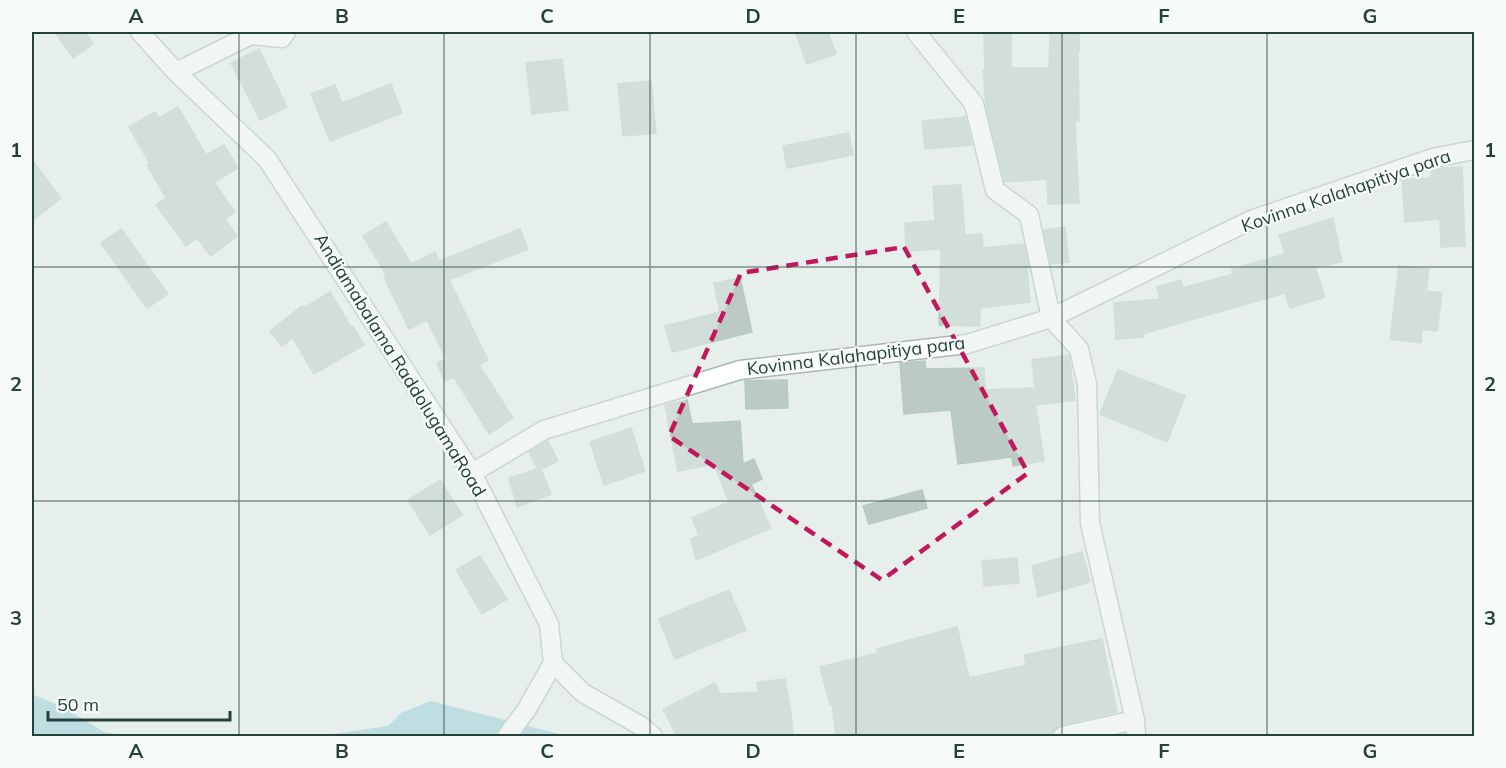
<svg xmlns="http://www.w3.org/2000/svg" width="1506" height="768" viewBox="0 0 1506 768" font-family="Mulish,sans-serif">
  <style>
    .water { fill: #8ec9d4 }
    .building { fill: #bbcac4; stroke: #b8c9c2; stroke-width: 1.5 }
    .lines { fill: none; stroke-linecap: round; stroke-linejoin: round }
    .street-casing { stroke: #a8b8b2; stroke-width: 21 }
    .secondary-casing { stroke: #a4bbb3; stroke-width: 21 }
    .street { stroke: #fff; stroke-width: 18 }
    .secondary { stroke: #fff; stroke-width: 18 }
    .marked { fill: none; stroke: #c2185b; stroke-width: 4.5; stroke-dasharray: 12 8; stroke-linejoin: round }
    .grid { fill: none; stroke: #24423a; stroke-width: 1.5; stroke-opacity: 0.55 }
    .labels { text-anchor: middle; stroke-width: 4.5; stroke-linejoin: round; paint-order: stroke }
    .street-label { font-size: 18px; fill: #24423a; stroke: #f7fbf9 }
    .neatline { fill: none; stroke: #24423a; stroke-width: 2 }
    .grid-label { font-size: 20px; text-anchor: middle; font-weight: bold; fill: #24423a }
  </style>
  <rect width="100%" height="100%" fill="#e6efeb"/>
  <g class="water">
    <path d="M 32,694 L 63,707 L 104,732 L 126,736 L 32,736 Z"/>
    <path d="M 431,701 L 567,736 L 319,736 L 388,726 L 401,713 Z"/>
  </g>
  <g class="building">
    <path d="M 55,32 L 85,32 L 93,44 L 73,58 Z"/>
    <path d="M 795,32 L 828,32 L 836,54 L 807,64 Z"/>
    <path d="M 984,32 L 1011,32 L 1011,68 L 1049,68 L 1050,32 L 1079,32 L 1079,51 L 1078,51 L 1079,121 L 1075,121 L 1079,203 L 1048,204 L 1047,179 L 1005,182 L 986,106 L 983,71 L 985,71 Z"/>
    <path d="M 259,49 L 287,107 L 260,120 L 231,63 Z"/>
    <path d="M 562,59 L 568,110 L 532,114 L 526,63 Z"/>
    <path d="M 651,81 L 656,133 L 623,136 L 618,84 Z"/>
    <path d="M 391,84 L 402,113 L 330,141 L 311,94 L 335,85 L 342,103 Z"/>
    <path d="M 178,107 L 206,155 L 224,145 L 238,168 L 214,182 L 235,212 L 225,219 L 237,236 L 211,256 L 197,238 L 186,246 L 156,205 L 166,198 L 147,165 L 150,164 L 129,127 L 155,112 L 159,118 Z"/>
    <path d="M 965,117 L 972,145 L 925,149 L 922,121 Z"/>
    <path d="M 849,133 L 853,155 L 787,168 L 783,146 Z"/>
    <path d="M 32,160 L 61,198 L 32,221 Z"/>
    <path d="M 1462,167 L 1465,246 L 1441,247 L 1440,219 L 1405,222 L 1402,180 L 1431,178 L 1431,171 L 1442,168 Z"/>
    <path d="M 961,185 L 965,235 L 982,234 L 983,248 L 1024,244 L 1029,267 L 1027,268 L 1030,302 L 980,308 L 980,326 L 939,325 L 941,249 L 906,251 L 905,223 L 935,221 L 933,186 Z"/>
    <path d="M 1333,218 L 1342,262 L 1315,267 L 1325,297 L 1290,308 L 1285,293 L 1169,326 L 1143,334 L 1144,337 L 1116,339 L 1114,303 L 1160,299 L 1157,287 L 1181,280 L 1183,288 L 1233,274 L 1232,269 L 1285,254 L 1279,235 Z"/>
    <path d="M 386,222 L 411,264 L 435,252 L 439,261 L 520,229 L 528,249 L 449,280 L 488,360 L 479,365 L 513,418 L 489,434 L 454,377 L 445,381 L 437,363 L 446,359 L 427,320 L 409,329 L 384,277 L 387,276 L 363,236 Z"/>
    <path d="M 1065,227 L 1069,262 L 1051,264 L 1044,230 Z"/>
    <path d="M 121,229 L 168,294 L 147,308 L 101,243 Z"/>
    <path d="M 1399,266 L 1429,269 L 1426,291 L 1442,293 L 1437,331 L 1422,329 L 1421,343 L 1390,339 Z"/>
    <path d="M 740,278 L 752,332 L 672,352 L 665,326 L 720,312 L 714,283 Z"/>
    <path d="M 330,292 L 351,327 L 353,326 L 364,345 L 314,374 L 293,338 L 282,346 L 270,331 L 302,306 L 304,308 Z"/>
    <path d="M 1069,355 L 1075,400 L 1037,405 L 1032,360 Z"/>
    <path d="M 925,361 L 926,369 L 984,368 L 985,390 L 1033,388 L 1044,461 L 1013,466 L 1012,457 L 958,464 L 951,410 L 904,414 L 900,363 Z"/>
    <path d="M 1118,370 L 1185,396 L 1167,442 L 1100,414 Z"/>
    <path d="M 787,380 L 788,408 L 746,409 L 745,381 Z"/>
    <path d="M 687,400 L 692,424 L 740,421 L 743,464 L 754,459 L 762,479 L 751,484 L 771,528 L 696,560 L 691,539 L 699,535 L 692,518 L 729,502 L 714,464 L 678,471 L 665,405 Z"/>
    <path d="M 631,428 L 645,471 L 604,485 L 590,442 Z"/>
    <path d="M 548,441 L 558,461 L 541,469 L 551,494 L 517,507 L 509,478 L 538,469 L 529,452 Z"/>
    <path d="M 440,480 L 462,515 L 430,535 L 408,500 Z"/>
    <path d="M 922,490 L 927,508 L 869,524 L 863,506 Z"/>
    <path d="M 1082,552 L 1090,582 L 1038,597 L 1032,566 Z"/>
    <path d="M 480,556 L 507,599 L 482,614 L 456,570 Z"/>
    <path d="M 1017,558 L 1019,583 L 984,586 L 982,561 Z"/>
    <path d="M 729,590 L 746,630 L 675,659 L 659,619 Z"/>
    <path d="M 957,627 L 969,678 L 1026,665 L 1024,655 L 1102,639 L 1117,712 L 1060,725 L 1055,728 L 1052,736 L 836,736 L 832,704 L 830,705 L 820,667 L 878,653 L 877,649 Z"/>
    <path d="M 785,679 L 791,712 L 793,736 L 677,736 L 663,709 L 715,683 L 720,694 L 758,692 L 757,682 Z"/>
  </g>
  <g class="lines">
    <g class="street-casing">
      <g id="street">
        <path d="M 916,32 L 974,104 L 995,190 L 1029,215 L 1051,318 L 1079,349 L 1087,384 L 1090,523 L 1135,720 L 1136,736"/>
        <path d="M 176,72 L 251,35 L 282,38 L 286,32"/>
        <path d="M 472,473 L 544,430 L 740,370 L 967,344 L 1051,318 L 1251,220 L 1433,158 L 1474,150"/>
        <path d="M 553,663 L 583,693 L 641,726 L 653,736"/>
        <path d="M 1063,736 L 1135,720"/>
      </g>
    </g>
    <g class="secondary-casing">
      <path id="secondary" d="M 140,32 L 176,72 L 267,159 L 472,473 L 549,624 L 553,663 L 527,709 L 507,736"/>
    </g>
    <use href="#street" class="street"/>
    <use href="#secondary" class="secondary"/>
  </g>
  <path d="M0 0H1506V768H0ZM 904,247 L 1028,473 L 882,580 L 669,436 L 741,273 Z" fill="#e6efeb" fill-opacity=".55" fill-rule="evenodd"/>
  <path class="marked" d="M 904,247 L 1028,473 L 882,580 L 669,436 L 741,273 Z"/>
  <path class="grid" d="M 239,32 L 239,736M 444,32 L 444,736M 650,32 L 650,736M 856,32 L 856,736M 1062,32 L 1062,736M 1267,32 L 1267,736M 32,267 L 1474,267M 32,501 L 1474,501"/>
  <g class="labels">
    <g class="street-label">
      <text transform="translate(1346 191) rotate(-19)" y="6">Kovinna Kalahapitiya para</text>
      <text transform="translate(856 356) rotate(-7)" y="6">Kovinna Kalahapitiya para</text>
      <text transform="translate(400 365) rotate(58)" y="6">Andiamabalama RaddolugamaRoad</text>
    </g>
  </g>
  <rect width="1506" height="768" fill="none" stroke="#f7fbf9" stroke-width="66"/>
  <path d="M48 711v9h182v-9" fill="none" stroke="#24423a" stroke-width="3"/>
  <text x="57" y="711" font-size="18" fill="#24423a" stroke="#f7fbf9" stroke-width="4.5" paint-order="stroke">50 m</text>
  <rect x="33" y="33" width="1440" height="702" class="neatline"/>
  <g class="grid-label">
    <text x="136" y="23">A</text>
    <text x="342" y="23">B</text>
    <text x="547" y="23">C</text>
    <text x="753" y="23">D</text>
    <text x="959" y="23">E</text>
    <text x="1164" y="23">F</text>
    <text x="1370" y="23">G</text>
    <text x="16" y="157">1</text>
    <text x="1490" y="157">1</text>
    <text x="16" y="391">2</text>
    <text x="1490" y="391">2</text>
    <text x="16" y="625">3</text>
    <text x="1490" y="625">3</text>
    <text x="136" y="758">A</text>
    <text x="342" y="758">B</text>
    <text x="547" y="758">C</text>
    <text x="753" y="758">D</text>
    <text x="959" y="758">E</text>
    <text x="1164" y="758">F</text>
    <text x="1370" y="758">G</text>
  </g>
</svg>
